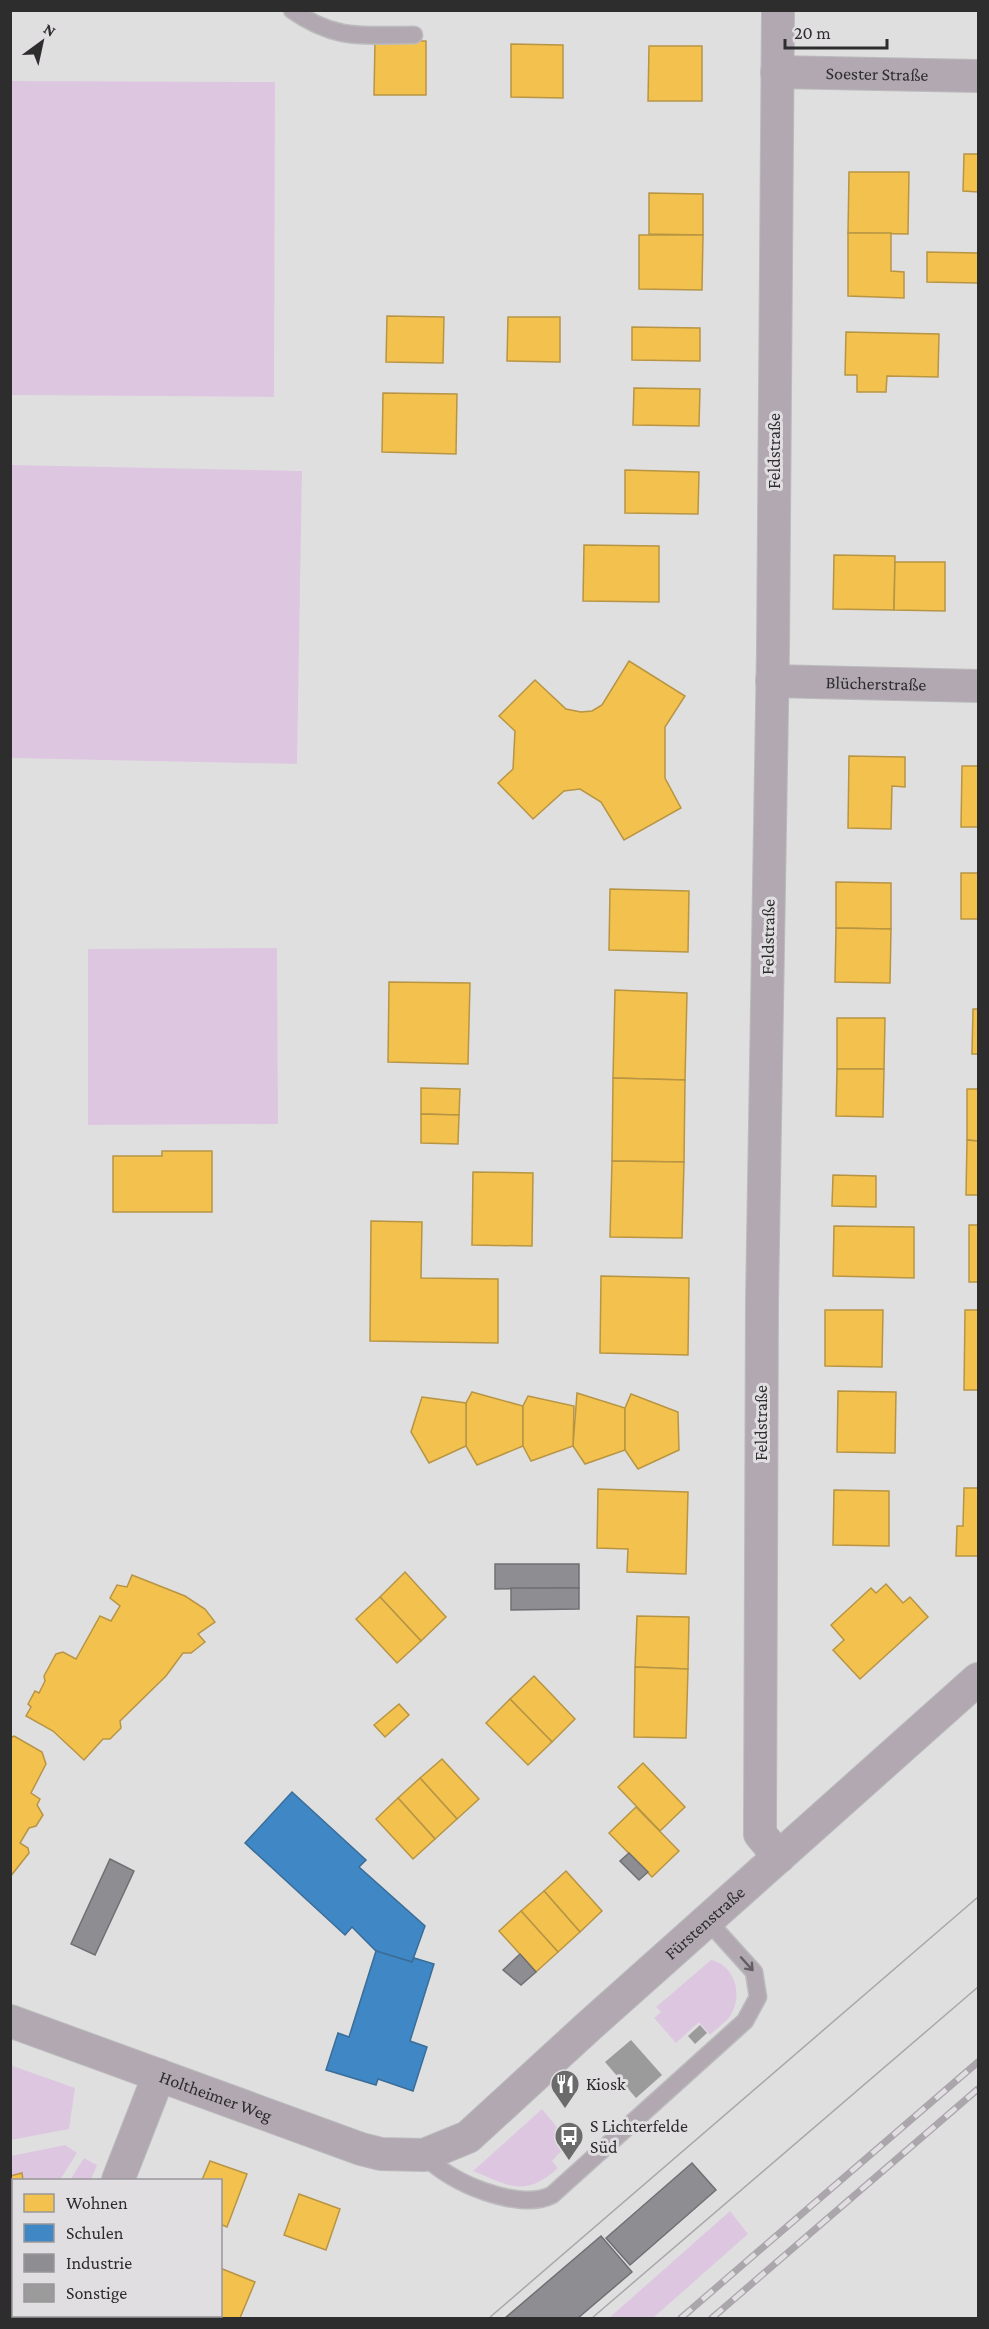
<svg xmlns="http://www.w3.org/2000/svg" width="989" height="2329" viewBox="0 0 989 2329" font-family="'Crimson Pro',serif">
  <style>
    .green { fill: #ddc7e0 }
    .homes { fill: #f2c14e; stroke: #b79544; stroke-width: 1.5 }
    .schools { fill: #3f88c5; stroke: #3a6d98; stroke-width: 1.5 }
    .industry { fill: #8d8d92; stroke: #707074; stroke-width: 1.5 }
    .building { fill: #9b9b9b }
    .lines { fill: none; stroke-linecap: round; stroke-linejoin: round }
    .service-casing { stroke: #bcbbbc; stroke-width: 19 }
    .minor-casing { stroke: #bcbbbc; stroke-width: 34 }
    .service { stroke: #b1a8b2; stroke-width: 16 }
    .minor { stroke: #b1a8b2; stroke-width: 32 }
    .tram { stroke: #aaa6ab; stroke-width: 1.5 }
    .rail-casing { stroke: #aaa6ab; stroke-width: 7 }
    .rail { stroke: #e1dee1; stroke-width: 4.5; stroke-dasharray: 14; stroke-linecap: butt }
    .oneway { stroke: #625e63 }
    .labels { text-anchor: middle; stroke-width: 6; stroke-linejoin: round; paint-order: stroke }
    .street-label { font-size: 18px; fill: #2e2d2e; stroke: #e1dee1 }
    .poi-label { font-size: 18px; fill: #2e2d2e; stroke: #e1dee1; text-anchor: start }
  </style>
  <rect width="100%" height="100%" fill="#e0dfe0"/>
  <g class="green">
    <path d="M 11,81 L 275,82 L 274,397 L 11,395 Z"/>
    <path d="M 11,465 L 302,471 L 297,764 L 11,758 Z"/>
    <path d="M 277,948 L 278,1124 L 88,1125 L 88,949 Z"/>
    <path d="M 711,1960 C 737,1966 744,1999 728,2019 C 723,2024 716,2029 710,2035 L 699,2022 L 676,2043 L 654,2018 L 661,2012 L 656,2007 Z"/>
    <path d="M 10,2065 L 75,2088 L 69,2129 L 11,2140 Z"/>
    <path d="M 542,2109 L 561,2132 L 554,2138 L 563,2149 L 552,2161 L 558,2168 C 525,2198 510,2186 473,2171 Z"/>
    <path d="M 65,2145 L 77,2153 L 60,2180 L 23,2180 L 22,2173 L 11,2176 L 11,2156 Z"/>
    <path d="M 84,2158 L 97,2165 L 91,2180 L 70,2180 Z"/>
    <path d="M 730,2211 L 748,2234 L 653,2318 L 609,2318 Z"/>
    <path d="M 13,2268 L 14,2316 L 20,2316 L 17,2318 L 11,2318 L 11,2273 Z"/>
  </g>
  <g class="homes">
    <path d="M 375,41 L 426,41 L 426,95 L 374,95 Z"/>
    <path d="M 511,44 L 563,45 L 563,98 L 511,97 Z"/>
    <path d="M 649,46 L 702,46 L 702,101 L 648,101 Z"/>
    <path d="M 964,154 L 978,154 L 978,192 L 963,191 Z"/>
    <path d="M 849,172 L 909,172 L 908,234 L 848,233 Z"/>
    <path d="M 649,193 L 703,194 L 703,235 L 649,234 Z"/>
    <path d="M 848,233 L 891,233 L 891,271 L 904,272 L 904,298 L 848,296 Z"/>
    <path d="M 639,235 L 703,235 L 702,290 L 639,289 Z"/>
    <path d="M 927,252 L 978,253 L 978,283 L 927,282 Z"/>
    <path d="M 387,316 L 444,317 L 443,363 L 386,362 Z"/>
    <path d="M 508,317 L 560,317 L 560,362 L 507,361 Z"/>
    <path d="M 632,327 L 700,328 L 700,361 L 632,360 Z"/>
    <path d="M 846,332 L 939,334 L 938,377 L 887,376 L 886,392 L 857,392 L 857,375 L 845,375 Z"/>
    <path d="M 634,388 L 700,389 L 699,426 L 633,425 Z"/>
    <path d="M 383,393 L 457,394 L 456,454 L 382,452 Z"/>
    <path d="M 625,470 L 699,472 L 698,514 L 625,513 Z"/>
    <path d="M 584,545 L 659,546 L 659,602 L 583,601 Z"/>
    <path d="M 834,555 L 895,556 L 894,610 L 833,609 Z"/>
    <path d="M 895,562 L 945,562 L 945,611 L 894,610 Z"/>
    <path d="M 629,661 L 685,696 L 665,727 L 665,778 L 681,808 L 624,840 L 601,802 L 580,789 L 564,791 L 533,819 L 498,783 L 513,769 L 515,731 L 499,716 L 535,680 L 566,709 L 581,712 L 592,711 L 602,705 Z"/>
    <path d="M 849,756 L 905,757 L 905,787 L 892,786 L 891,829 L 848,828 Z"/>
    <path d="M 962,766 L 978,766 L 978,827 L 961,827 Z"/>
    <rect x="961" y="873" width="17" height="46"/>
    <path d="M 836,882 L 891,883 L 891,929 L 836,928 Z"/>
    <path d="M 610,889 L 689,891 L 688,952 L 609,950 Z"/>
    <path d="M 836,928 L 891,929 L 890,983 L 835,982 Z"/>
    <path d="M 389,982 L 470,983 L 468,1064 L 388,1062 Z"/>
    <path d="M 615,990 L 687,993 L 685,1080 L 613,1078 Z"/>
    <path d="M 973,1009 L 978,1009 L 978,1054 L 972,1054 Z"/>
    <path d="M 837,1018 L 885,1018 L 884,1069 L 837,1069 Z"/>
    <path d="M 837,1069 L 884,1069 L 883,1117 L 836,1116 Z"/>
    <path d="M 613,1078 L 685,1080 L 684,1162 L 612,1161 Z"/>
    <path d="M 421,1088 L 460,1089 L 459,1115 L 421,1114 Z"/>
    <path d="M 967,1089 L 978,1089 L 978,1141 L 967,1140 Z"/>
    <path d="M 421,1114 L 459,1115 L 458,1144 L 421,1143 Z"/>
    <path d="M 967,1140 L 978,1141 L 978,1195 L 966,1195 Z"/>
    <path d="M 162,1151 L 212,1151 L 212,1212 L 113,1212 L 113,1156 L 162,1156 Z"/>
    <path d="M 612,1161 L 684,1162 L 682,1238 L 610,1237 Z"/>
    <path d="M 473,1172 L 533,1173 L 532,1246 L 472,1245 Z"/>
    <path d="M 833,1175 L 876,1176 L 876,1207 L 832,1206 Z"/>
    <path d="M 371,1221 L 422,1222 L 421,1278 L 498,1279 L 498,1343 L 370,1341 Z"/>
    <rect x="969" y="1225" width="9" height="57"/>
    <path d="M 834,1226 L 914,1227 L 914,1278 L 833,1276 Z"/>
    <path d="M 601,1276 L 689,1278 L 688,1355 L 600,1353 Z"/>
    <path d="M 825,1310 L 883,1310 L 882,1367 L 825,1366 Z"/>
    <path d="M 965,1310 L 978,1310 L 978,1390 L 964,1390 Z"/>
    <path d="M 838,1391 L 896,1392 L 895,1453 L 837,1452 Z"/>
    <path d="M 472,1392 L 523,1406 L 523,1446 L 477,1465 L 466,1446 L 466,1403 Z"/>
    <path d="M 577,1393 L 625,1408 L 625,1450 L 585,1464 L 573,1446 Z"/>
    <path d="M 631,1394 L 678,1412 L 679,1450 L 638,1469 L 625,1450 L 625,1408 Z"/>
    <path d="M 528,1396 L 574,1406 L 573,1446 L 531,1461 L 523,1446 L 523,1406 Z"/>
    <path d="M 422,1397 L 466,1403 L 466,1446 L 429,1463 L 411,1432 Z"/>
    <path d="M 978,1462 L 978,1556 L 956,1556 L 957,1526 L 963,1526 L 964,1488 L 978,1488 Z"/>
    <path d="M 598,1489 L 688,1492 L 686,1574 L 627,1572 L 628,1549 L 597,1548 Z"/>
    <path d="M 834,1490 L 889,1491 L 889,1546 L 833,1545 Z"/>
    <path d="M 405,1572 L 446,1617 L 421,1641 L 380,1597 Z"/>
    <path d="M 132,1575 L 185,1596 L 205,1609 L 215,1622 L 198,1634 L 205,1642 L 191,1653 L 183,1653 L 166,1676 L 120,1721 L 121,1728 L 110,1739 L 103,1739 L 84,1760 L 53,1731 L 26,1716 L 31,1707 L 28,1704 L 35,1691 L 39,1693 L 45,1681 L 44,1676 L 56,1654 L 63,1652 L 76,1659 L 100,1616 L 111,1621 L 120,1606 L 110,1598 L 117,1585 L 127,1587 Z"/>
    <path d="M 886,1584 L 903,1603 L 910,1597 L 928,1617 L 860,1679 L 833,1650 L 844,1640 L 831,1625 L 871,1588 L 876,1593 Z"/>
    <path d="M 380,1597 L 421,1641 L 397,1663 L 356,1619 Z"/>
    <path d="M 637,1616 L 689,1617 L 688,1669 L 635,1667 Z"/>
    <path d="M 635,1667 L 688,1669 L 686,1738 L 634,1737 Z"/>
    <path d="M 534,1676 L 575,1719 L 552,1742 L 510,1699 Z"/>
    <path d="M 510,1699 L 552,1742 L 528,1765 L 486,1723 Z"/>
    <path d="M 399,1704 L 409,1715 L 385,1737 L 374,1725 Z"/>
    <path d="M 14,1736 L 42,1752 L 46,1764 L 31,1793 L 40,1799 L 37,1805 L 43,1815 L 36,1826 L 29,1828 L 20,1843 L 28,1848 L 29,1853 L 10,1877 L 10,1738 Z"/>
    <path d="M 442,1759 L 479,1799 L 457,1819 L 420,1778 Z"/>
    <path d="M 643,1763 L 685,1807 L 660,1831 L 618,1787 Z"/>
    <path d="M 420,1778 L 457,1819 L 435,1839 L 398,1798 Z"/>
    <path d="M 398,1798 L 435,1839 L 413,1859 L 376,1819 Z"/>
    <path d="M 636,1807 L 679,1851 L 652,1877 L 609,1833 Z"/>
    <path d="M 566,1871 L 602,1911 L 580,1932 L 544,1891 Z"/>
    <path d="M 544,1891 L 580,1932 L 558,1952 L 521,1911 Z"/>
    <path d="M 521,1911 L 558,1952 L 536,1972 L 499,1931 Z"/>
    <path d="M 210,2161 L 247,2174 L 227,2227 L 220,2224 L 220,2180 L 202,2180 Z"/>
    <path d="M 22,2173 L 23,2180 L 14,2180 L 14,2223 L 10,2227 L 10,2176 Z"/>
    <path d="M 299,2194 L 340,2209 L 326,2250 L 284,2235 Z"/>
    <path d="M 220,2268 L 255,2282 L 240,2318 L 220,2318 L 213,2316 L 220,2316 Z"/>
  </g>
  <g class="schools">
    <path d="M 292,1792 L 366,1860 L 359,1867 L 425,1926 L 412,1962 L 376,1951 L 352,1927 L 345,1935 L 245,1843 Z"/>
    <path d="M 376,1951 L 412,1962 L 414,1958 L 434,1964 L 410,2041 L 427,2047 L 413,2091 L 378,2079 L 376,2085 L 326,2070 L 338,2033 L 349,2037 Z"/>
  </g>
  <g class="industry">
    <path d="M 495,1564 L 579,1564 L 579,1588 L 495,1589 Z"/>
    <path d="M 511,1588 L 579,1588 L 579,1609 L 511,1610 Z"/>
    <path d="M 629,1853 L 648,1872 L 639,1880 L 620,1861 Z"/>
    <path d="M 110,1859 L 134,1871 L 95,1955 L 71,1944 Z"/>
    <path d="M 520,1954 L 536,1972 L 521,1985 L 503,1970 Z"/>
    <path d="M 692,2163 L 716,2190 L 630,2265 L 606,2238 Z"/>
    <path d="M 601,2236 L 632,2272 L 578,2318 L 505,2318 Z"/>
  </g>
  <g class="building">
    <path d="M 700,2025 L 707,2033 L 695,2044 L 688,2036 Z"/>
    <path d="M 631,2040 L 662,2075 L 636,2098 L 605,2062 Z"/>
  </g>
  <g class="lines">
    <g class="service-casing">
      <g id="service">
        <path d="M 292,10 C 336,41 363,35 414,35"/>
        <path d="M 424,2155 C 448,2182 519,2212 552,2195 L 745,2021 L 758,1997 L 754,1972 L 708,1921"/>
      </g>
    </g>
    <g class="minor-casing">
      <g id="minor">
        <path d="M 778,10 L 773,649 L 762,1302 L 760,1834 L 779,1857"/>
        <path id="s1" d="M 777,72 L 978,76"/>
        <path id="s2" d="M 772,681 L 978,686"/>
        <path id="s3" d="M 10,2021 L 361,2149 L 381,2154 L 424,2155 L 468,2137 L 589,2026 L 978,1679"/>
        <path d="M 118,2180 L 159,2075"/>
        <path d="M 49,2318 L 51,2316"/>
      </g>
    </g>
    <use href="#service" class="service"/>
    <use href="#minor" class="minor"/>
    <g class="tram">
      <path d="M 489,2318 L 978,1897"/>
      <path d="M 592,2318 L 978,1987"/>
    </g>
    <g class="rail-casing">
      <g id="rail">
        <path d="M 681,2318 L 978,2062"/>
        <path d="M 712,2318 L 978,2089"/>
      </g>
    </g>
    <use href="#rail" class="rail"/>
  </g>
  <defs><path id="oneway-shaft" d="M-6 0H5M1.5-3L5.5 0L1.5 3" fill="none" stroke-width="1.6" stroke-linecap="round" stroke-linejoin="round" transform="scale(1.5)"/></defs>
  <use class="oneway" href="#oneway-shaft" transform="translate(747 1964) rotate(48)"/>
  <defs>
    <g id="restaurant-pin" transform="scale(1.5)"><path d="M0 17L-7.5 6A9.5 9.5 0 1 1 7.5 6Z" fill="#6c6b6c" stroke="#e1dee1"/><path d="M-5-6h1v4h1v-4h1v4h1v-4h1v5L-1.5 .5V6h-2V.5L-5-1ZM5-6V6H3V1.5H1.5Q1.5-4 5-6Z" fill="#fff"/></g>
    <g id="bus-pin" transform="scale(1.5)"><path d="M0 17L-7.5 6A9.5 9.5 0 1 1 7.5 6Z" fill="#6c6b6c" stroke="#e1dee1"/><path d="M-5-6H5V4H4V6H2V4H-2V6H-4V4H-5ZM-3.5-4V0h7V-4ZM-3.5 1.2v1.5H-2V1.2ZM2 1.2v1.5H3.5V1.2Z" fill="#fff"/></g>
  </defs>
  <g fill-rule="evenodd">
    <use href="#restaurant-pin" x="565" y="2084"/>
    <use href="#bus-pin" x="569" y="2136"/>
  </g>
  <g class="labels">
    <g class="street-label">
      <text dy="6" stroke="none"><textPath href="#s1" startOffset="100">Soester Straße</textPath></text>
      <text transform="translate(774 451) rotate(-90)" y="6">Feldstraße</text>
      <text dy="6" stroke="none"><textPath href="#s2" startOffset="104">Blücherstraße</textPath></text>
      <text transform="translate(768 937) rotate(-89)" y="6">Feldstraße</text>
      <text transform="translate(761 1423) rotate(-90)" y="6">Feldstraße</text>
      <text dy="6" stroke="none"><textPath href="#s3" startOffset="804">Fürstenstraße</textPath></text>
      <text dy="6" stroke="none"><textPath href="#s3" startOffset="219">Holtheimer Weg</textPath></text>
    </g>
    <g class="poi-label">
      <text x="586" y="2090">Kiosk</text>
      <text x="590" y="2132">S Lichterfelde<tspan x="590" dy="21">Süd</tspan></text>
    </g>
  </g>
  <rect width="989" height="2329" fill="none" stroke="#2e2d2e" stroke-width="24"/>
  <rect x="12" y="2179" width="210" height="138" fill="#e1dee1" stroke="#999799" stroke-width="1.5"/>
  <rect x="24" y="2194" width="30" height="18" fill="#f2c14e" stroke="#999799" stroke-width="1.5"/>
  <text x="66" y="2209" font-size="18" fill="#2e2d2e">Wohnen</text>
  <rect x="24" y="2224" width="30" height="18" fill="#3f88c5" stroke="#999799" stroke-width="1.5"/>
  <text x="66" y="2239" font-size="18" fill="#2e2d2e">Schulen</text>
  <rect x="24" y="2254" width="30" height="18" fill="#8d8d92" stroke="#999799" stroke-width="1.5"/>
  <text x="66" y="2269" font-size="18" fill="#2e2d2e">Industrie</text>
  <rect x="24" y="2284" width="30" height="18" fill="#9b9b9b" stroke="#999799" stroke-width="1.5"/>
  <text x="66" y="2299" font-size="18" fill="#2e2d2e">Sonstige</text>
  <g transform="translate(42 42) rotate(33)" stroke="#e1dee1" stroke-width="4.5" paint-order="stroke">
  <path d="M0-4.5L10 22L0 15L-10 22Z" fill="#2e2d2e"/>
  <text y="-9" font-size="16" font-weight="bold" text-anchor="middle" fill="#2e2d2e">N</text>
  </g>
  <path d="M785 39v9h102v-9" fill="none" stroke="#2e2d2e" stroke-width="3"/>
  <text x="794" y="39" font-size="18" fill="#2e2d2e" stroke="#e1dee1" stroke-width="4.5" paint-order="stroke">20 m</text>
</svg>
